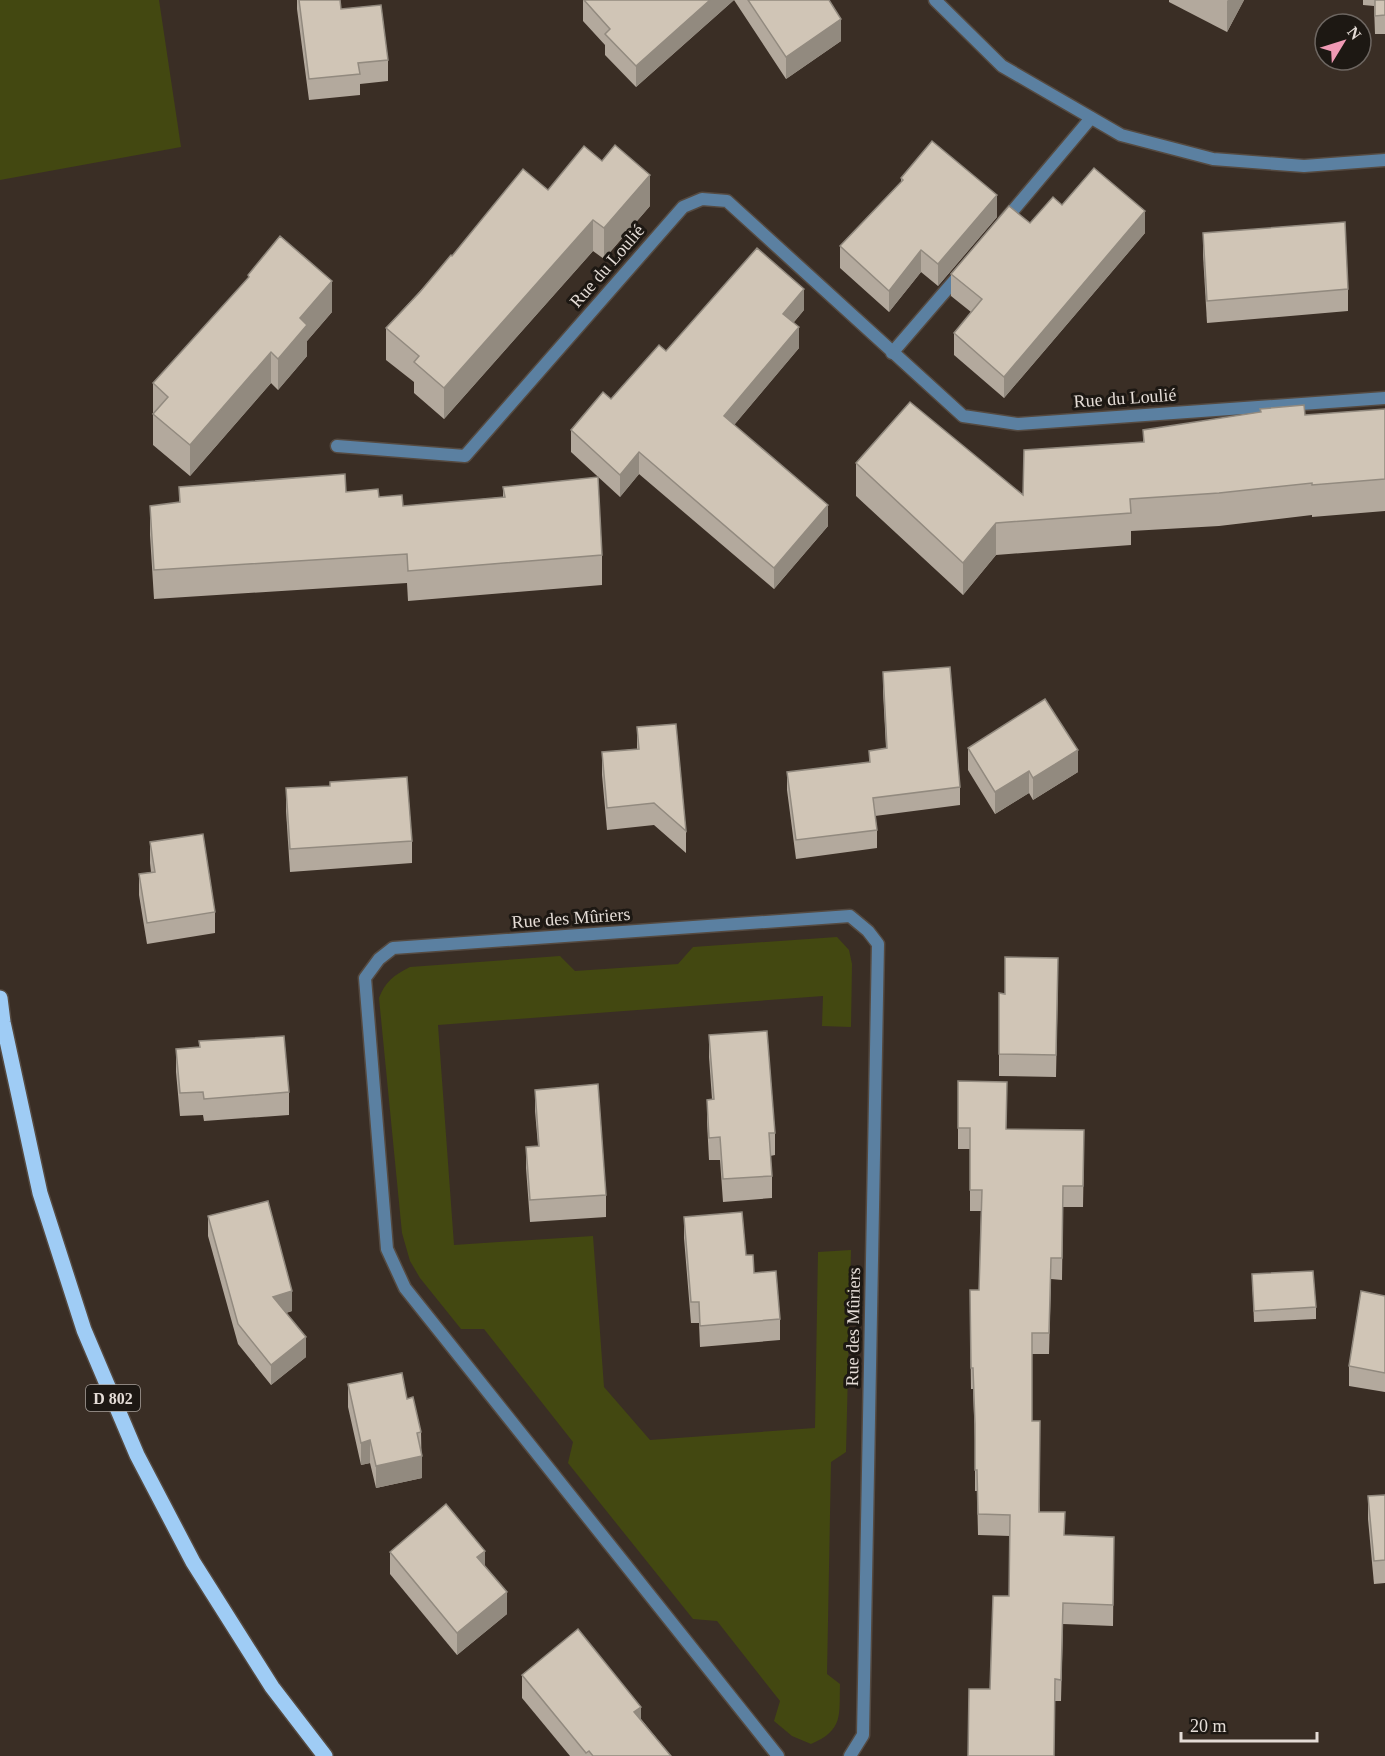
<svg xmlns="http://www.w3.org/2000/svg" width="1385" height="1756" viewBox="0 0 1385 1756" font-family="'Times New Roman',serif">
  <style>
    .green { fill: #434811 }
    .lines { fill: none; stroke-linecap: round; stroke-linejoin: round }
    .minor-casing { stroke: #554a41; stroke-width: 15 }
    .tertiary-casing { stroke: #554a41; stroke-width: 15 }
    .primary-casing { stroke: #554a41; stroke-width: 18 }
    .minor { stroke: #5b80a1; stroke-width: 12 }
    .tertiary { stroke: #5b80a1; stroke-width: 12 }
    .primary { stroke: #9fccf5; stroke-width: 15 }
    .wall { fill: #b3a99d }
    .shaded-wall { fill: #928a7f }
    .building { fill: #d0c5b6; stroke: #928a7f; stroke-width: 1.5 }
    .labels { text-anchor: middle; stroke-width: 6; stroke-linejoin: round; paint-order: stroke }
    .shield { fill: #1d1813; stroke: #a8a19c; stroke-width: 1.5 }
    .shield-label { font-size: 16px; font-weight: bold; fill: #e4dcd6 }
    .street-label { font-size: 18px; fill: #e4dcd6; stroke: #1d1813 }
  </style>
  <rect width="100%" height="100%" fill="#3a2e25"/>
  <g class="green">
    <path d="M 0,0 L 159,0 L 181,147 L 0,180 Z"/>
    <path d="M 837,937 L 849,950 L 852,964 L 851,1027 L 822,1026 L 823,996 L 438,1025 L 454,1245 L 593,1236 L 604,1387 L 650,1440 L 815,1428 L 818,1252 L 851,1250 L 846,1452 L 831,1462 L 827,1674 L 840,1684 C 839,1715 844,1730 811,1744 L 792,1736 L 774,1721 L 780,1701 L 717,1621 L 693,1619 L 568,1463 L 573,1442 L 484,1329 L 461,1329 L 420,1278 L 410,1261 L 402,1233 L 379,998 C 385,982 394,975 410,967 L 560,956 L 575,971 L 678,964 L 693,947 Z"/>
  </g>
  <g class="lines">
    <g class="minor-casing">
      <g id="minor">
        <path d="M 1005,220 L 1091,118"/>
        <path d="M 892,353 L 961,273"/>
        <path d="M 337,446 L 465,456 L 683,207 L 702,199 L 727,201 L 963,416 L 1018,424 L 1385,398"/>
        <path d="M 778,1756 L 405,1288 L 387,1249 L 365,978 L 379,959 L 393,948 L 850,916 L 868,931 L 878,944 L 863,1735 L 850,1756"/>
      </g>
    </g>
    <g class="tertiary-casing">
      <path id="tertiary" d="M 935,0 L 1002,66 L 1121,135 L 1213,159 L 1304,166 L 1385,160"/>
    </g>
    <g class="primary-casing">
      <path id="primary" d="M 0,998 L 3,1022 L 40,1193 L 84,1330 L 137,1455 L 193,1562 L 272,1687 L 325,1756"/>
    </g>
    <use href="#minor" class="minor"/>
    <use href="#tertiary" class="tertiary"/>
    <use href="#primary" class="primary"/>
  </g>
  <g class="wall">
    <path d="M 297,0 L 340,0 L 341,9 L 388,60 L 388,81 L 360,84 L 360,95 L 309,100 L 297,9 Z"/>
    <path d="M 583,0 L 829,0 L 841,41 L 786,79 L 734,0 L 636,87 L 605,55 L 605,45 L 583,21 Z"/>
    <path d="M 1169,0 L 1244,0 L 1227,32 L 1169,2 Z"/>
    <path d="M 1363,0 L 1385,0 L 1385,34 L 1375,34 L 1374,6 L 1363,5 Z"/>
    <path d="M 901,178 L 997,217 L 938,286 L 921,272 L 889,312 L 840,268 L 840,246 L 901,182 Z"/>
    <path d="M 1062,205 L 1145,233 L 1004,398 L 954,355 L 954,333 L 971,312 L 951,296 L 951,274 L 1030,223 Z"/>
    <path d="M 650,206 L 604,259 L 593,251 L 444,419 L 414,393 L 414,382 L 386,360 L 386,328 L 452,256 Z"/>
    <path d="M 1203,233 L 1348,289 L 1348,311 L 1207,323 L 1203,255 Z"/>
    <path d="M 248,275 L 332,312 L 307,341 L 307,356 L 278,390 L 271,383 L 190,476 L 153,445 L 153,383 L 248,278 Z"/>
    <path d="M 804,310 L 794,322 L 799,348 L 734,425 L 828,526 L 774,589 L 639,474 L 620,497 L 571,452 L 571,430 L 611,399 L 666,351 Z"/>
    <path d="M 1385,409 L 1385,511 L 1312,517 L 1312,515 L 1219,526 L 1131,531 L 1131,545 L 996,555 L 963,595 L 856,496 L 856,463 L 1023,495 L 1143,442 L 1143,430 L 1305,415 Z"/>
    <path d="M 179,487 L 346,492 L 379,497 L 403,506 L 503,497 L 503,487 L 602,555 L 602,585 L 408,601 L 407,583 L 154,599 L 150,535 L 150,506 L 179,503 Z"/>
    <path d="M 883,672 L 960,787 L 960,805 L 875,816 L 877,830 L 877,848 L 796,859 L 787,790 L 787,772 L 869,762 L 869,751 L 886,748 L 883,691 Z"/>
    <path d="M 637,727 L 686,831 L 686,853 L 654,825 L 607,830 L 602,775 L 602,752 L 637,749 Z"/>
    <path d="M 968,748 L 1078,772 L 1033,800 L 1029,793 L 995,814 L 968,770 Z"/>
    <path d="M 286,788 L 412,841 L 412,863 L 290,872 L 286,811 Z"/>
    <path d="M 150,842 L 215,912 L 215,933 L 147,944 L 139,895 L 139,874 L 151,872 L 150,863 Z"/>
    <path d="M 1058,980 L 1056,1077 L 999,1076 L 999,993 L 1005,994 Z"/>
    <path d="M 709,1035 L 775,1133 L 775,1155 L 770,1156 L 772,1176 L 772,1198 L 723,1202 L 720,1160 L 709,1160 L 707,1122 L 707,1100 L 712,1099 L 709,1057 Z"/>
    <path d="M 199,1041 L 289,1092 L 289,1115 L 204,1121 L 203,1115 L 180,1116 L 176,1072 L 176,1049 L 199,1047 Z"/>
    <path d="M 958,1081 L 1007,1129 L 1084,1151 L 1083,1207 L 1063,1207 L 1062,1280 L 1051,1279 L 1049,1354 L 1032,1354 L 1032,1421 L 1040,1512 L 1065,1535 L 1114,1537 L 1113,1626 L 1063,1624 L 1061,1701 L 1055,1701 L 990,1689 L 1009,1596 L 1010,1536 L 978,1535 L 977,1491 L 975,1491 L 975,1441 L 973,1389 L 971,1389 L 970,1311 L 979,1290 L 981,1211 L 970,1211 L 970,1149 L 958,1149 Z"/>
    <path d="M 535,1090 L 606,1195 L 606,1217 L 530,1222 L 526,1168 L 526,1147 L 538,1146 L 535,1111 Z"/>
    <path d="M 208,1216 L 292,1311 L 286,1313 L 306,1357 L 271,1385 L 238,1344 L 208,1236 Z"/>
    <path d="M 684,1217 L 746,1255 L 754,1273 L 780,1319 L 780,1340 L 700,1347 L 699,1323 L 691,1323 L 684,1238 Z"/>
    <path d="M 1252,1274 L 1316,1307 L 1316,1319 L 1254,1322 Z"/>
    <path d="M 1385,1296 L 1385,1392 L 1349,1386 L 1349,1366 Z"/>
    <path d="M 348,1384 L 407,1399 L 421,1432 L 422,1478 L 376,1488 L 370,1463 L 361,1465 L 348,1407 Z"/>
    <path d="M 1385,1495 L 1385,1583 L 1374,1584 L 1368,1519 L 1368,1496 Z"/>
    <path d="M 390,1552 L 507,1614 L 457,1655 L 390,1574 Z"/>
    <path d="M 522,1675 L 641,1719 L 671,1756 L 570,1756 L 522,1698 Z"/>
  </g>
  <g class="shaded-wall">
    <path d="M 710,0 L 734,0 L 636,87 L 636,66 Z"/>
    <path d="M 1228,0 L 1244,0 L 1227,32 L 1227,1 Z"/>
    <path d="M 841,19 L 841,41 L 786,79 L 786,57 Z"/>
    <path d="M 650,175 L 650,206 L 604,259 L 604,228 Z"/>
    <path d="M 997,195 L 997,217 L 938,286 L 938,264 Z"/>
    <path d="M 1145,211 L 1145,233 L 1004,398 L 1004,377 Z"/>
    <path d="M 593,220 L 593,251 L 444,419 L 444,388 Z"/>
    <path d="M 921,250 L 921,272 L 889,312 L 889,291 Z"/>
    <path d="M 332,281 L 332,312 L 307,341 L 307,356 L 278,390 L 278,359 L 300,318 Z"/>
    <path d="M 804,289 L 804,310 L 783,335 L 783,314 Z"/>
    <path d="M 799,327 L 799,348 L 724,437 L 724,416 Z"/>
    <path d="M 271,352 L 271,383 L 190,476 L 190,445 Z"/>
    <path d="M 639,452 L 639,474 L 620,497 L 620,475 Z"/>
    <path d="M 828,505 L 828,526 L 774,589 L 774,568 Z"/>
    <path d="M 996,523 L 996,555 L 963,595 L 963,563 Z"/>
    <path d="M 1078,750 L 1078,772 L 1033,800 L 1033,778 Z"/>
    <path d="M 1029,771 L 1029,793 L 995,814 L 995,792 Z"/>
    <path d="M 292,1291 L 292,1311 L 273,1317 L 273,1297 Z"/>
    <path d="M 306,1337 L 306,1357 L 271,1385 L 271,1365 Z"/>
    <path d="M 370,1440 L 370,1463 L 361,1465 L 361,1443 Z"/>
    <path d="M 422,1456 L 422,1478 L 376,1488 L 376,1466 Z"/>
    <path d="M 485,1551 L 485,1572 L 477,1557 Z"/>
    <path d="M 507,1592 L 507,1614 L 457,1655 L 457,1633 Z"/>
    <path d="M 641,1707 L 641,1729 L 634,1712 Z"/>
  </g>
  <g class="building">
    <path d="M 299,0 L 340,0 L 341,9 L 381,5 L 388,60 L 358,63 L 360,74 L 309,79 Z"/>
    <path d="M 584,0 L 710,0 L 636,66 L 605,34 L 610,29 Z"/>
    <path d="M 748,0 L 829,0 L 841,19 L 786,57 Z"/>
    <path d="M 1375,0 L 1385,0 L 1385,15 L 1375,16 Z"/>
    <path d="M 932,141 L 997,195 L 938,264 L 921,250 L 889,291 L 840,246 L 903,180 L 901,178 Z"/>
    <path d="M 615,145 L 650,175 L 604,228 L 593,220 L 444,388 L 414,362 L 419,356 L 386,328 L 420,292 L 451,255 L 452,256 L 523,169 L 548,190 L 584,146 L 602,161 Z"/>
    <path d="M 1094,168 L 1145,211 L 1004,377 L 954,333 L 982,299 L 951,274 L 1009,206 L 1030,223 L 1053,197 L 1062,205 Z"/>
    <path d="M 1345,222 L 1348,289 L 1207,301 L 1203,233 Z"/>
    <path d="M 280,236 L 332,281 L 300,318 L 307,325 L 278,359 L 271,352 L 190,445 L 153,414 L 168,397 L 153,383 L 249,277 L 248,275 Z"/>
    <path d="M 757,248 L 804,289 L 783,314 L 799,327 L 724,416 L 828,505 L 774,568 L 639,452 L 620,475 L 571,430 L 603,392 L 611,399 L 659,345 L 666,351 Z"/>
    <path d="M 910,402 L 1023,495 L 1024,450 L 1144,442 L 1143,430 L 1261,412 L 1260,409 L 1304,405 L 1305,415 L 1385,409 L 1385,479 L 1312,485 L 1312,483 L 1219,493 L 1130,499 L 1131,513 L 996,523 L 963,563 L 856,463 Z"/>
    <path d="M 345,474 L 346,492 L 378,489 L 379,497 L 402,495 L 403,506 L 505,497 L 503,487 L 598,477 L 602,555 L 408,571 L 407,554 L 154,570 L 150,506 L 180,502 L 179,487 Z"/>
    <path d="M 950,667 L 960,787 L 873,798 L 877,830 L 796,840 L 787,772 L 870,762 L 869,751 L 887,748 L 883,672 Z"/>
    <path d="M 1045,699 L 1078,750 L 1033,778 L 1029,771 L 995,792 L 968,748 Z"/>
    <path d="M 676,724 L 686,831 L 654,803 L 607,808 L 602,752 L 639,749 L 637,727 Z"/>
    <path d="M 407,777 L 412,841 L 290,849 L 286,788 L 330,786 L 330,782 Z"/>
    <path d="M 203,834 L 215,912 L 147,923 L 139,874 L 155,872 L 150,842 Z"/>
    <path d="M 1005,957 L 1058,958 L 1056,1055 L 999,1054 L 999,993 L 1005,994 Z"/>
    <path d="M 767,1031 L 775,1133 L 769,1133 L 772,1176 L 723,1179 L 720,1137 L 709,1138 L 707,1100 L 714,1099 L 709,1035 Z"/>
    <path d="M 284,1036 L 289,1092 L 204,1099 L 203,1092 L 180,1093 L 176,1049 L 200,1047 L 199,1041 Z"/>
    <path d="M 958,1081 L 1007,1082 L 1006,1129 L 1084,1130 L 1083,1186 L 1063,1186 L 1062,1258 L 1051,1258 L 1049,1333 L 1032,1333 L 1032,1421 L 1040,1421 L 1039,1512 L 1065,1512 L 1064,1535 L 1114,1537 L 1113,1605 L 1063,1603 L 1061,1680 L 1055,1679 L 1054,1756 L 968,1756 L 969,1689 L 990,1689 L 993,1596 L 1009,1596 L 1010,1515 L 978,1514 L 977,1470 L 975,1470 L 975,1424 L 973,1368 L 971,1368 L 970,1290 L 979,1290 L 982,1190 L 970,1190 L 970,1128 L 958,1128 Z"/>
    <path d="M 598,1084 L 606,1195 L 530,1200 L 526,1147 L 539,1146 L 535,1090 Z"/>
    <path d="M 268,1201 L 292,1291 L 273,1297 L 306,1337 L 271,1365 L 238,1324 L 208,1216 Z"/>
    <path d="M 742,1212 L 746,1255 L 753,1255 L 754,1273 L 776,1271 L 780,1319 L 700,1326 L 699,1302 L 691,1302 L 684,1217 Z"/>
    <path d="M 1313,1271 L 1316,1307 L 1254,1311 L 1252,1274 Z"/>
    <path d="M 1361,1291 L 1385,1296 L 1385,1373 L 1349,1366 Z"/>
    <path d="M 402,1373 L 407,1399 L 413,1397 L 421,1432 L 417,1433 L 422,1456 L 376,1466 L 370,1440 L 361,1443 L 348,1384 Z"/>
    <path d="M 1385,1495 L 1385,1560 L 1374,1561 L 1368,1496 Z"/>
    <path d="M 446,1504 L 485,1551 L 477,1557 L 507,1592 L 457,1633 L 390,1552 Z"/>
    <path d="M 578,1629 L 641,1707 L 634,1712 L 671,1756 L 593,1756 L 589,1751 L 586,1753 L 522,1675 Z"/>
  </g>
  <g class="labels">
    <rect class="shield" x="86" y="1385" width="54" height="26" rx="4.5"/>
    <g class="shield-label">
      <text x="113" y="1404">D 802</text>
    </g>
    <g class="street-label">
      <text transform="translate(607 266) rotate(-49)" y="6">Rue du Loulié</text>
      <text transform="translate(1125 398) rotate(-4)" y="6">Rue du Loulié</text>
      <text transform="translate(571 918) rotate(-4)" y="6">Rue des Mûriers</text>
      <text transform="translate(853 1327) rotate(-89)" y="6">Rue des Mûriers</text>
    </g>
  </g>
  <g transform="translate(1343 42) rotate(52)"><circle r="28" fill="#1d1813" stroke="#6d6661" stroke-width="1.5"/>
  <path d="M0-4.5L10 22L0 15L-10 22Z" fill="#f09ab5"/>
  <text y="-9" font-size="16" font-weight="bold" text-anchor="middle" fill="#e4dcd6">N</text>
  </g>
  <path d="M1181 1732v9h136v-9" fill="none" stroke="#e4dcd6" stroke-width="3"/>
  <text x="1190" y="1732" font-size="18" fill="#e4dcd6" stroke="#1d1813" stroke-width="4.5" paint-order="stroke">20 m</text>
</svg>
